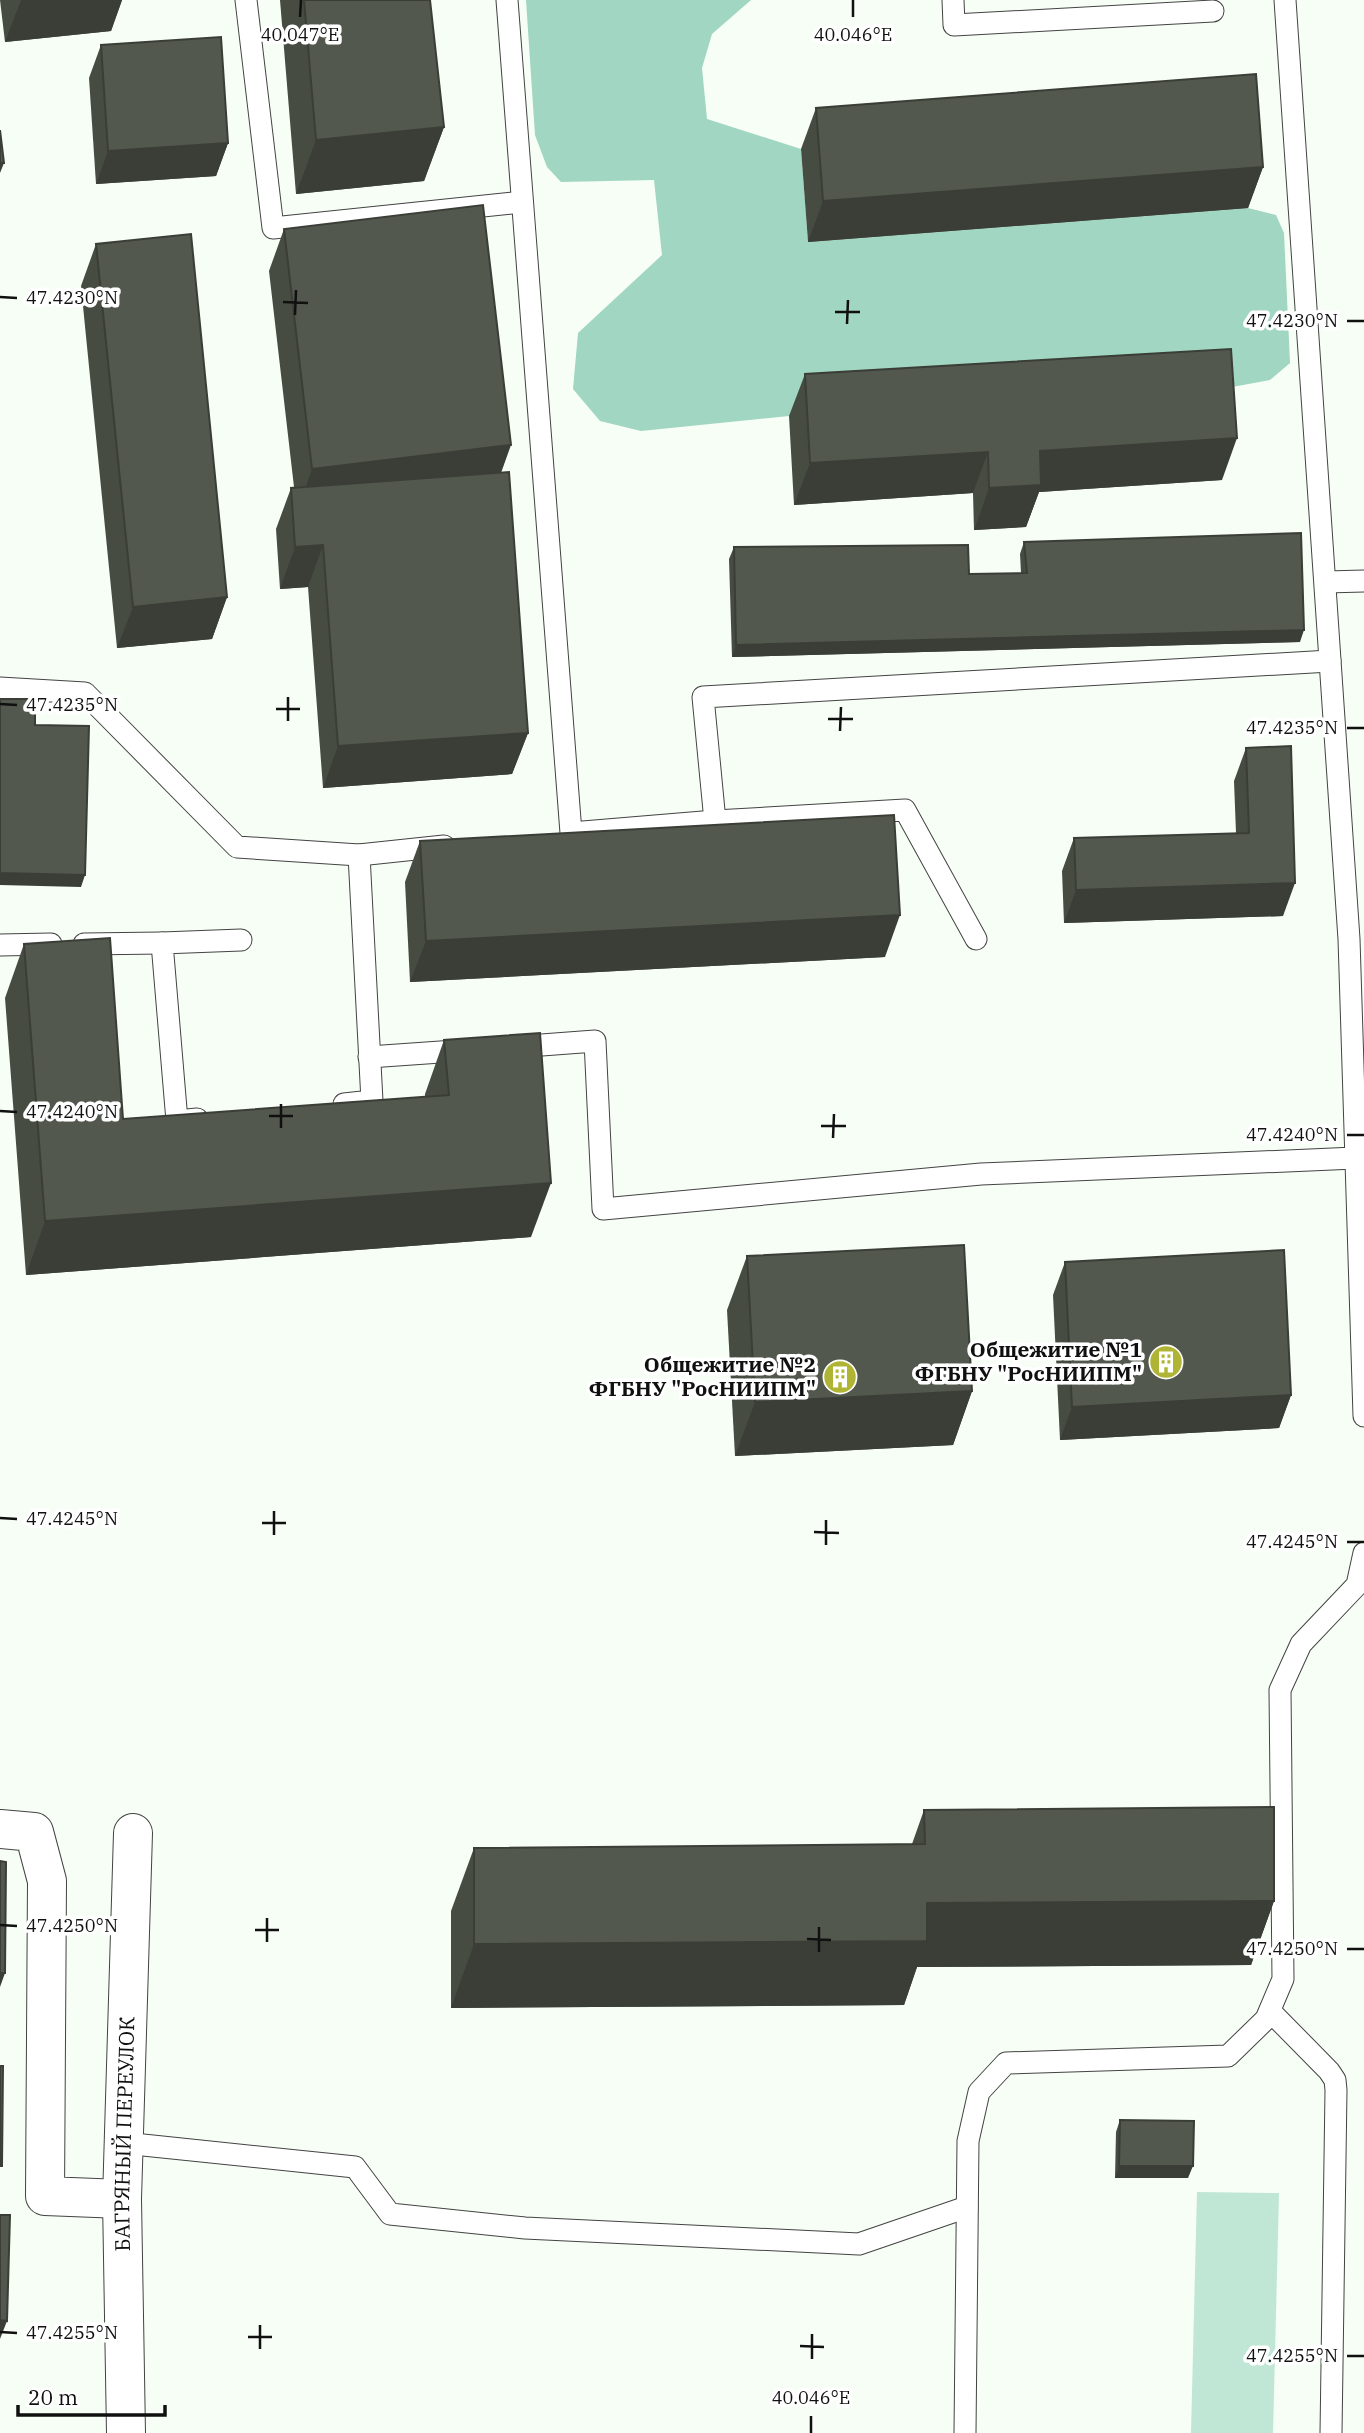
<svg xmlns="http://www.w3.org/2000/svg" width="1364" height="2433" viewBox="0 0 1364 2433" font-family="'IBM Plex Serif',serif">
  <style>
    .green { fill: #c0e6d5 }
    .forest { fill: #a1d6c2 }
    .lines { fill: none; stroke-linecap: round; stroke-linejoin: round }
    .service-casing { stroke: #434343; stroke-width: 23 }
    .minor-casing { stroke: #434343; stroke-width: 40 }
    .service { stroke: #fff; stroke-width: 21 }
    .minor { stroke: #fff; stroke-width: 38 }
    .wall { fill: #474c43 }
    .shaded-wall { fill: #3a3e37 }
    .building { fill: #53584e; stroke: #3a3e37; stroke-width: 2 }
    .ticks { fill: none; stroke: #101010; stroke-width: 2.5 }
    .labels { text-anchor: middle; stroke-width: 7; stroke-linejoin: round; paint-order: stroke }
    .poi-label { font-size: 21px; font-weight: bold; fill: #101010; stroke: #fff; text-anchor: end }
    .street-label { font-size: 21px; fill: #101010; stroke: #fff }
    .ticks-label { font-size: 18px; text-anchor: middle; fill: #101010; stroke: #fff; stroke-width: 7; stroke-linejoin: round; paint-order: stroke }
  </style>
  <rect width="100%" height="100%" fill="#f6fef5"/>
  <path class="green" d="M 1197,2192 L 1279,2193 L 1273,2433 L 1191,2433 Z"/>
  <path class="forest" d="M 526,0 L 751,0 L 712,34 L 702,68 L 707,119 L 801,149 L 808,242 L 1248,208 L 1276,215 L 1284,233 L 1290,363 L 1270,380 L 1216,390 L 789,416 L 641,431 L 600,421 L 573,389 L 578,333 L 662,255 L 654,180 L 561,182 L 547,167 L 535,135 Z"/>
  <g class="lines">
    <g class="service-casing">
      <g id="service">
        <path d="M 246,0 L 273,228 L 522,202"/>
        <path d="M 507,0 L 571,833 L 715,821 L 905,810 L 976,939"/>
        <path d="M 953,0 L 954,25 L 1213,11"/>
        <path d="M 1285,0 L 1349,939 L 1364,1416"/>
        <path d="M 1326,582 L 1364,581"/>
        <path d="M 0,688 L 85,693 L 237,847 L 359,855"/>
        <path d="M 715,821 L 703,697 L 1330,661"/>
        <path d="M 84,944 L 162,943"/>
        <path d="M 0,945 L 51,944"/>
        <path d="M 515,1047 L 595,1041 L 603,1209 L 981,1174 L 1355,1158"/>
        <path d="M 369,1057 L 469,1050"/>
        <path d="M 344,1104 L 372,1101 L 359,855 L 444,846"/>
        <path d="M 197,1119 L 177,1121 L 162,943 L 241,940"/>
        <path d="M 1270,2011 L 1329,2071 L 1335,2080 L 1336,2090 L 1331,2433"/>
        <path d="M 124,2143 L 355,2167 L 390,2214 L 525,2228 L 859,2244 L 967,2207"/>
        <path d="M 965,2433 L 968,2141 L 979,2092 L 1006,2063 L 1228,2056 L 1266,2019 L 1283,1979 L 1280,1690 L 1301,1644 L 1357,1585 L 1364,1553"/>
      </g>
    </g>
    <g class="minor-casing">
      <g id="minor">
        <path d="M 0,1829 L 34,1832 L 47,1881 L 45,2196 L 122,2199"/>
        <path id="s1" d="M 126,2433 L 122,2199 L 133,1833"/>
      </g>
    </g>
    <use href="#service" class="service"/>
    <use href="#minor" class="minor"/>
  </g>
  <g class="wall">
    <path d="M 0,0 L 122,0 L 111,31 L 5,42 Z"/>
    <path d="M 280,0 L 430,0 L 444,127 L 424,181 L 296,194 Z"/>
    <path d="M 101,45 L 228,143 L 216,176 L 96,184 L 89,78 Z"/>
    <path d="M 816,108 L 1263,167 L 1248,208 L 808,242 L 801,149 Z"/>
    <path d="M 284,229 L 501,472 L 528,733 L 512,774 L 323,788 L 308,587 L 280,589 L 276,529 L 291,488 L 294,487 L 269,271 Z"/>
    <path d="M 96,244 L 227,597 L 212,639 L 117,648 L 81,286 Z"/>
    <path d="M 805,374 L 1222,480 L 1039,492 L 1026,527 L 974,530 L 973,493 L 794,505 L 789,416 Z"/>
    <path d="M 1024,542 L 1300,642 L 732,657 L 729,559 L 734,547 L 969,574 L 1021,573 L 1020,554 Z"/>
    <path d="M 1246,748 L 1283,916 L 1064,923 L 1062,871 L 1074,838 L 1236,833 L 1234,781 Z"/>
    <path d="M 420,841 L 885,957 L 410,982 L 405,882 Z"/>
    <path d="M 24,944 L 123,1119 L 425,1097 L 425,1094 L 444,1040 L 531,1237 L 26,1275 L 5,998 Z"/>
    <path d="M 747,1256 L 972,1391 L 953,1445 L 735,1456 L 727,1310 Z"/>
    <path d="M 1065,1262 L 1291,1395 L 1279,1428 L 1060,1440 L 1053,1295 Z"/>
    <path d="M 924,1810 L 1274,1901 L 1251,1965 L 917,1967 L 904,2005 L 451,2008 L 451,1911 L 474,1848 L 912,1844 Z"/>
    <path d="M 1120,2120 L 1188,2178 L 1115,2178 L 1116,2132 Z"/>
  </g>
  <g class="shaded-wall">
    <path d="M 21,0 L 122,0 L 111,31 L 5,42 Z"/>
    <path d="M 444,127 L 424,181 L 296,194 L 316,140 Z"/>
    <path d="M 228,143 L 216,176 L 96,184 L 108,151 Z"/>
    <path d="M 0,163 L 4,163 L 0,173 Z"/>
    <path d="M 1263,167 L 1248,208 L 808,242 L 823,201 Z"/>
    <path d="M 1237,438 L 1222,480 L 1039,492 L 1026,527 L 974,530 L 989,488 L 1040,451 Z"/>
    <path d="M 511,445 L 496,487 L 297,511 L 312,469 Z"/>
    <path d="M 988,452 L 973,493 L 794,505 L 810,463 Z"/>
    <path d="M 323,545 L 308,587 L 280,589 L 295,547 Z"/>
    <path d="M 227,597 L 212,639 L 117,648 L 133,607 Z"/>
    <path d="M 1304,630 L 1300,642 L 732,657 L 736,645 Z"/>
    <path d="M 528,733 L 512,774 L 323,788 L 338,746 Z"/>
    <path d="M 0,873 L 85,875 L 81,887 L 0,885 Z"/>
    <path d="M 1295,883 L 1283,916 L 1064,923 L 1076,890 Z"/>
    <path d="M 900,915 L 885,957 L 410,982 L 426,941 Z"/>
    <path d="M 551,1183 L 531,1237 L 26,1275 L 45,1221 Z"/>
    <path d="M 972,1391 L 953,1445 L 735,1456 L 755,1402 Z"/>
    <path d="M 1291,1395 L 1279,1428 L 1060,1440 L 1072,1407 Z"/>
    <path d="M 1274,1901 L 1251,1965 L 917,1967 L 904,2005 L 451,2008 L 474,1944 L 927,1903 Z"/>
    <path d="M 0,1973 L 5,1973 L 0,1987 Z"/>
    <path d="M 1119,2166 L 1193,2166 L 1188,2178 L 1115,2178 Z"/>
    <path d="M 0,2320 L 7,2321 L 0,2339 Z"/>
  </g>
  <g class="building">
    <path d="M 304,0 L 430,0 L 444,127 L 316,140 Z"/>
    <path d="M 221,37 L 228,143 L 108,151 L 101,45 Z"/>
    <path d="M 1256,74 L 1263,167 L 823,201 L 816,108 Z"/>
    <path d="M 0,130 L 4,163 L 0,163 Z"/>
    <path d="M 483,205 L 511,445 L 312,469 L 284,229 Z"/>
    <path d="M 191,234 L 227,597 L 133,607 L 96,244 Z"/>
    <path d="M 1231,349 L 1237,438 L 1040,451 L 1041,485 L 989,488 L 988,452 L 810,463 L 805,374 Z"/>
    <path d="M 509,472 L 528,733 L 338,746 L 323,545 L 295,547 L 291,488 Z"/>
    <path d="M 1301,533 L 1304,630 L 736,645 L 734,547 L 968,545 L 969,574 L 1027,573 L 1024,542 Z"/>
    <path d="M 0,699 L 35,699 L 35,725 L 89,726 L 85,875 L 0,873 Z"/>
    <path d="M 1291,746 L 1295,883 L 1076,890 L 1074,838 L 1249,833 L 1246,748 Z"/>
    <path d="M 894,815 L 900,915 L 426,941 L 420,841 Z"/>
    <path d="M 110,938 L 123,1119 L 449,1095 L 444,1040 L 540,1033 L 551,1183 L 45,1221 L 24,944 Z"/>
    <path d="M 964,1245 L 972,1391 L 755,1402 L 747,1256 Z"/>
    <path d="M 1284,1250 L 1291,1395 L 1072,1407 L 1065,1262 Z"/>
    <path d="M 1274,1807 L 1274,1901 L 927,1903 L 927,1941 L 474,1944 L 474,1848 L 925,1844 L 924,1810 Z"/>
    <path d="M 0,1861 L 6,1862 L 5,1973 L 0,1973 Z"/>
    <path d="M 0,2066 L 3,2066 L 2,2166 L 0,2166 Z"/>
    <path d="M 1120,2120 L 1194,2121 L 1193,2166 L 1119,2166 Z"/>
    <path d="M 0,2215 L 10,2215 L 7,2321 L 0,2320 Z"/>
  </g>
  <path class="ticks" d="M 300,17 L 301,0M 853,17 L 853,0M 0,297 L 17,298M 283,302 L 308,303M 835,312 L 860,312M 295,315 L 296,290M 1347,321 L 1364,321M 847,324 L 848,300M 0,704 L 17,705M 276,709 L 300,709M 828,719 L 853,719M 288,721 L 288,697M 1347,728 L 1364,728M 840,731 L 841,707M 0,1111 L 17,1112M 269,1116 L 293,1116M 821,1126 L 846,1126M 281,1128 L 281,1104M 1347,1135 L 1364,1135M 833,1138 L 834,1114M 0,1518 L 17,1519M 262,1523 L 286,1523M 814,1532 L 839,1533M 274,1535 L 274,1511M 1347,1542 L 1364,1542M 826,1545 L 826,1520M 0,1925 L 17,1926M 255,1930 L 279,1930M 807,1939 L 831,1940M 267,1942 L 267,1918M 1347,1949 L 1364,1949M 819,1952 L 819,1927M 0,2332 L 17,2333M 248,2337 L 272,2337M 800,2346 L 824,2347M 260,2349 L 260,2325M 1347,2356 L 1364,2356M 812,2359 L 812,2334M 811,2433 L 811,2416"/>
  <defs>
    <g id="building-disc" transform="scale(1.75)"><circle r="9.5" fill="#b0b435" stroke="#fff"/><path d="M-4-6H4V6H1V3H-1V6H-4ZM-2.5-4.3h1.7v1.8h-1.7ZM.8-4.3h1.7v1.8H.8ZM-2.5-1h1.7V.8h-1.7ZM.8-1h1.7V.8H.8Z" fill="#fff"/></g>
  </defs>
  <g fill-rule="evenodd">
    <use href="#building-disc" x="1166" y="1362"/>
    <use href="#building-disc" x="840" y="1377"/>
  </g>
  <g class="labels">
    <g class="poi-label">
      <text x="1142" y="1357">Общежитие №1<tspan x="1142" dy="24">ФГБНУ "РосНИИПМ"</tspan></text>
      <text x="816" y="1372">Общежитие №2<tspan x="816" dy="24">ФГБНУ "РосНИИПМ"</tspan></text>
    </g>
    <g class="street-label">
      <text dy="7" stroke="none"><textPath href="#s1" startOffset="299">БАГРЯНЫЙ ПЕРЕУЛОК</textPath></text>
    </g>
  </g>
  <g class="ticks-label">
    <text x="300" y="41">40.047°E</text>
    <text x="853" y="41">40.046°E</text>
    <text x="72" y="304">47.4230°N</text>
    <text x="1292" y="327">47.4230°N</text>
    <text x="72" y="711">47.4235°N</text>
    <text x="1292" y="734">47.4235°N</text>
    <text x="72" y="1118">47.4240°N</text>
    <text x="1292" y="1141">47.4240°N</text>
    <text x="72" y="1525">47.4245°N</text>
    <text x="1292" y="1548">47.4245°N</text>
    <text x="72" y="1932">47.4250°N</text>
    <text x="1292" y="1955">47.4250°N</text>
    <text x="72" y="2339">47.4255°N</text>
    <text x="1292" y="2362">47.4255°N</text>
    <text x="811" y="2404">40.046°E</text>
  </g>
  <path d="M18 2405v10h147v-10" fill="none" stroke="#101010" stroke-width="3.5"/>
  <text x="28" y="2405" font-size="21" fill="#101010" stroke="#ffffff" stroke-width="5" paint-order="stroke">20 m</text>
</svg>
